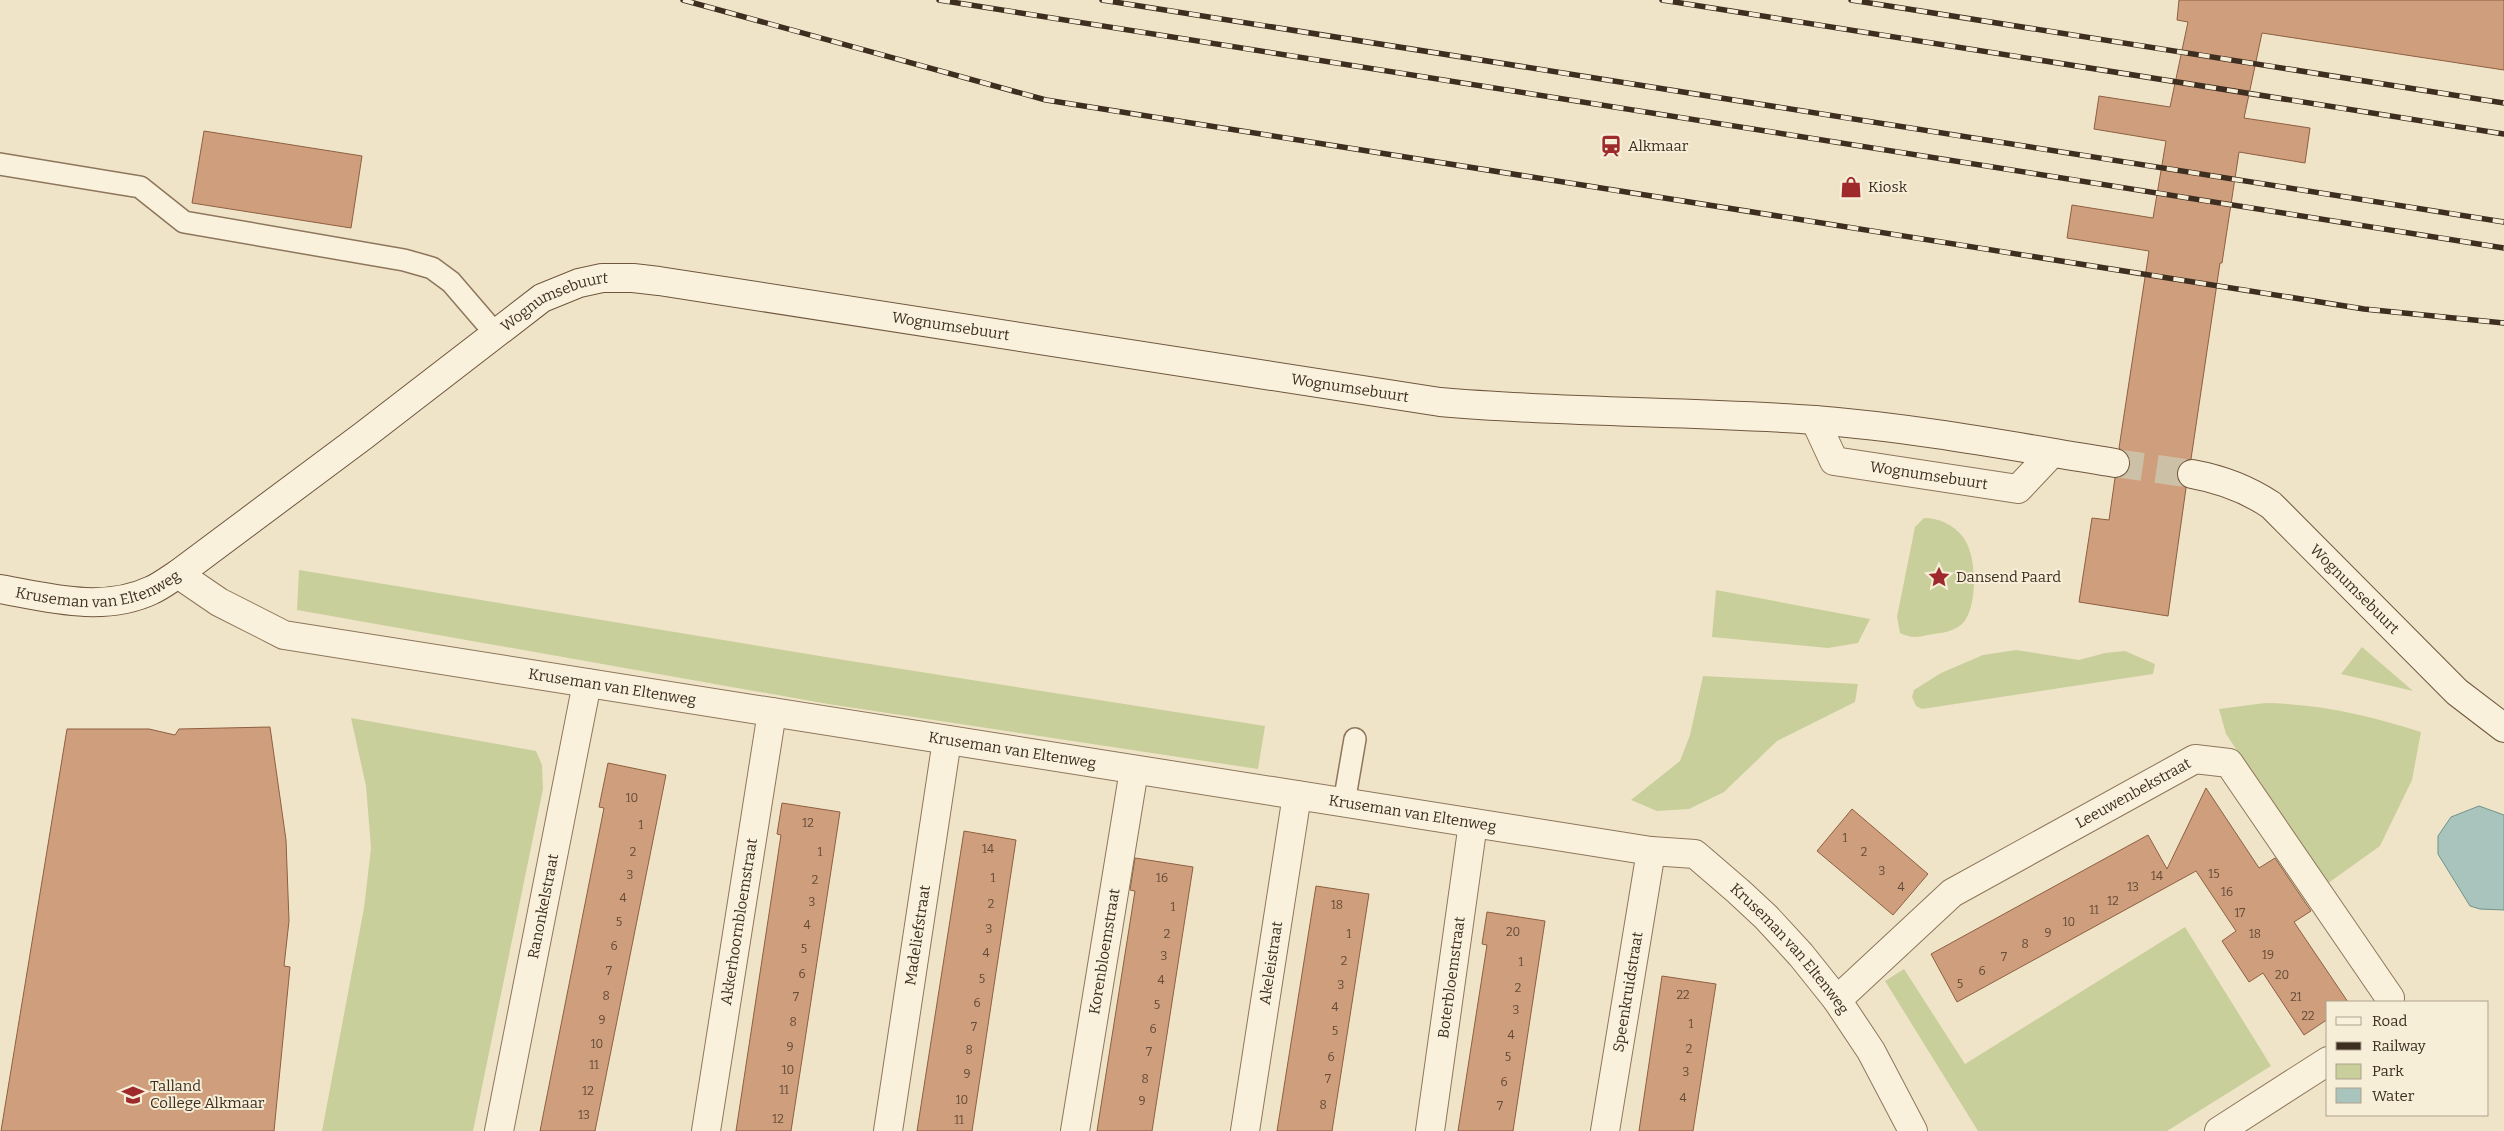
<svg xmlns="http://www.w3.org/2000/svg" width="2504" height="1131" viewBox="0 0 2504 1131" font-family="Bitter,serif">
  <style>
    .green { fill: #c9cf9b }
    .water { fill: #a9c4bc; stroke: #6f938a }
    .building { fill: #cf9f7d; stroke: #8d5f41 }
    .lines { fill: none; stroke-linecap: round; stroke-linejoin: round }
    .secondary-tunnel { stroke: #ccc0a6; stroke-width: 28; stroke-dasharray: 28 14; stroke-linecap: butt }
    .lane-casing { stroke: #8d765c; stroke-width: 24 }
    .street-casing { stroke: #8d765c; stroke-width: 30 }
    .secondary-casing { stroke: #6f573f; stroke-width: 30 }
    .lane { stroke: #faf1dc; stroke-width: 21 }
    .street { stroke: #faf1dc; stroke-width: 28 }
    .secondary { stroke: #faf1dc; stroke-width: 28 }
    .rail-casing { stroke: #3d2e20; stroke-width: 5.5 }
    .rail { stroke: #f7eed8; stroke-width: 4; stroke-dasharray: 11; stroke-linecap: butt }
    .labels { text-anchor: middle; stroke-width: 4; stroke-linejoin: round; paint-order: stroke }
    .number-label { font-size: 12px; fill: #624a37 }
    .poi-label { font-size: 15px; fill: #3d2e20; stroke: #f7eed8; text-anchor: start }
    .street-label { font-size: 15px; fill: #3d2e20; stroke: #f7eed8 }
  </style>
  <rect width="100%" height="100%" fill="#f0e4c8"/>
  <g class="green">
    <path d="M 1924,518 C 1939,518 1954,525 1963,537 C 1977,555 1978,604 1964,622 C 1956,631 1943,633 1933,634 C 1919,637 1912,639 1900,633 L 1897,617 L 1915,527 Z"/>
    <path d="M 299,570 L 838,659 L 1265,726 L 1258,769 L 828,704 L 297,610 Z"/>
    <path d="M 1716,590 L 1870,619 L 1858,643 L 1828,648 L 1712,637 Z"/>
    <path d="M 2362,647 L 2413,691 L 2341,674 Z"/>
    <path d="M 2016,650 L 2079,660 L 2105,653 L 2125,651 L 2155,664 L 2153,674 L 1922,709 L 1916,706 L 1912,697 L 1914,690 L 1941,673 L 1983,655 Z"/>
    <path d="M 1703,676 L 1858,684 L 1855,702 L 1777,741 L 1724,792 L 1689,809 L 1657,811 L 1631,800 L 1680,761 L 1690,735 Z"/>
    <path d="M 2265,703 C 2319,704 2369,715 2421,732 L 2412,780 L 2380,846 L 2327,884 L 2226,734 L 2219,709 Z"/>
    <path d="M 351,718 L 536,751 L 542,765 L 543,789 L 473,1131 L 322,1131 L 364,908 L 371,848 L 366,786 Z"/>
    <path d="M 2185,927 L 2271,1066 L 2167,1131 L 1978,1131 L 1885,981 L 1904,969 L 1965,1064 Z"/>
  </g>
  <path class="water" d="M 2479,806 L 2504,815 L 2504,910 L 2480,909 L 2470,906 L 2438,854 L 2438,836 L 2451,817 Z"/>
  <g class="building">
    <path d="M 2179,0 L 2504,0 L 2504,70 L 2262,33 L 2244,118 L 2310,128 L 2305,163 L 2239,152 L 2222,263 L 2220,263 L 2191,459 L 2181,463 L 2177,471 L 2177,479 L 2186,488 L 2168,616 L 2079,602 L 2092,518 L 2109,520 L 2115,478 L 2127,473 L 2130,466 L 2129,457 L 2119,448 L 2149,251 L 2067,238 L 2072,205 L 2153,218 L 2166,141 L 2094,129 L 2099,96 L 2170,107 L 2188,22 L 2177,20 Z"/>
    <path d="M 204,131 L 362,156 L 351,228 L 192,203 Z"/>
    <path d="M 270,727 L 286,840 L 289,921 L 284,966 L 290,967 L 274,1131 L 1,1131 L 67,729 L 149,729 L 175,735 L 179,729 Z"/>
    <path d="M 608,763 L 666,775 L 595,1131 L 540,1131 L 604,808 L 599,807 Z"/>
    <path d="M 2206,788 L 2259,868 L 2275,858 L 2311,911 L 2294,922 L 2348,1002 L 2328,1002 L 2328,1019 L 2304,1035 L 2263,973 L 2249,982 L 2222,941 L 2236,931 L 2196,871 L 1957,1002 L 1931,954 L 2148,835 L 2167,869 Z"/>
    <path d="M 782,803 L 840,812 L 791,1131 L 736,1131 L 781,835 L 777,834 Z"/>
    <path d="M 1852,809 L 1928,874 L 1893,915 L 1817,851 Z"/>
    <path d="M 964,831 L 1016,840 L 972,1131 L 917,1131 Z"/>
    <path d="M 1135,858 L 1193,867 L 1152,1131 L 1097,1131 L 1135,891 L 1130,890 Z"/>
    <path d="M 1316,886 L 1369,894 L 1332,1131 L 1277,1131 Z"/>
    <path d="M 1487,912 L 1545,921 L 1513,1131 L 1458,1131 L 1487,945 L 1482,944 Z"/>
    <path d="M 1662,976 L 1716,984 L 1693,1131 L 1639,1131 Z"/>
  </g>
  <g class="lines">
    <path class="secondary-tunnel" d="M 2115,463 L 2192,474"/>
    <g class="lane-casing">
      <g id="lane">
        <path d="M 0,164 L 140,187 L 184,222 L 404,260 L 432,268 L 451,282 L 494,332"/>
        <path d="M 1344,803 L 1355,739"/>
      </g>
    </g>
    <g class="street-casing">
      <g id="street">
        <path id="s1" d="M 1815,420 L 1834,461 L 2018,489 L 2052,453"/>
        <path id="s2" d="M 178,574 L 219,602 L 284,635 L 1651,851 L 1695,854 L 1738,891 L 1766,917 L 1801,955 L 1837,1000 L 1871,1051 L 1913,1131"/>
        <path id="s3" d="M 1837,1000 L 1952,893 L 2195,759 L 2229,763 L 2390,998 L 2389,1002"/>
        <path id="s4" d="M 499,1131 L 587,683"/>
        <path id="s5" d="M 706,1131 L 772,712"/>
        <path id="s6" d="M 888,1131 L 947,740"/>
        <path id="s7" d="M 1075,1131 L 1134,770"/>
        <path id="s8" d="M 1245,1131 L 1297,795"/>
        <path id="s9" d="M 1430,1131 L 1473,823"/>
        <path id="s10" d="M 1605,1131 L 1651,851"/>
        <path d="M 2219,1131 L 2328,1061"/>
      </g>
    </g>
    <g class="secondary-casing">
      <g id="secondary">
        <path id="s11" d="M 2192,474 C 2220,479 2247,489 2271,505 L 2457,692 L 2504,728"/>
        <path id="s12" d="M 0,589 C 49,598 104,613 152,590 C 161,586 170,579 178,574 L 363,436 L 542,298 L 579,283 L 602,278 L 633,278 L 659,281 L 1440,402 C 1565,413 1690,411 1815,420 C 1916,428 2016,447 2115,463"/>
      </g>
    </g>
    <use href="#lane" class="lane"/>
    <use href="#street" class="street"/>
    <use href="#secondary" class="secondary"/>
    <g class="rail-casing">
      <g id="rail">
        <path d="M 683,0 L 1046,100 L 2364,309 L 2504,323"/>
        <path d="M 939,0 L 2504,248"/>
        <path d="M 1102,0 L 2504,222"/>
        <path d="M 1662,0 L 2504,134"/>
        <path d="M 1851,0 L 2504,103"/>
      </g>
    </g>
    <use href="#rail" class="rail"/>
  </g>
  <defs>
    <g id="station-bare" transform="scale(1.725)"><path d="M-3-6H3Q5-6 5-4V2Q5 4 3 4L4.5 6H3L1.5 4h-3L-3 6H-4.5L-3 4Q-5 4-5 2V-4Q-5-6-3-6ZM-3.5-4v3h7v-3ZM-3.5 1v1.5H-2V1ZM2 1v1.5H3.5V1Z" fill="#9e2a2b" stroke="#f7eed8" stroke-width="2.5" paint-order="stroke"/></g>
    <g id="shop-bare" transform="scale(1.725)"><path d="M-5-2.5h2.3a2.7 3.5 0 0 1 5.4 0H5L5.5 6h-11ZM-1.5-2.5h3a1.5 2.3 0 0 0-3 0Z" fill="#9e2a2b" stroke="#f7eed8" stroke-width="2.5" paint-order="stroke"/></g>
    <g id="sight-bare" transform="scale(1.725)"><path d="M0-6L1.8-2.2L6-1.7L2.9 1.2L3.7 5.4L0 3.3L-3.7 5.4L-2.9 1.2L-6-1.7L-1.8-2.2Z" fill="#9e2a2b" stroke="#f7eed8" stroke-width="2.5" paint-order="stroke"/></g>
    <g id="university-bare" transform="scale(1.725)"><path d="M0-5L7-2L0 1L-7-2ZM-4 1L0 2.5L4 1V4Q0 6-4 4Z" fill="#9e2a2b" stroke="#f7eed8" stroke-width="2.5" paint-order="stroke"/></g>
  </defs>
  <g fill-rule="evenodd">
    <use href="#station-bare" x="1611" y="146"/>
    <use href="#shop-bare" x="1851" y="187"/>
    <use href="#sight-bare" x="1939" y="577"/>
    <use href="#university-bare" x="133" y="1095"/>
  </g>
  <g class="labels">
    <g class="number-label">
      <text x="632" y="802">10</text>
      <text x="808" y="827">12</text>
      <text x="641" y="829">1</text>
      <text x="1845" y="842">1</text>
      <text x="988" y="853">14</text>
      <text x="633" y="856">2</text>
      <text x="820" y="856">1</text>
      <text x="1864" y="856">2</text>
      <text x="1882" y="875">3</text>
      <text x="2214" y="878">15</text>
      <text x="630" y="879">3</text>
      <text x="2157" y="880">14</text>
      <text x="993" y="882">1</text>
      <text x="1162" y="882">16</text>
      <text x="815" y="884">2</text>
      <text x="1901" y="891">4</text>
      <text x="2133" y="891">13</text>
      <text x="2227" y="896">16</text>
      <text x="623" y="902">4</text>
      <text x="2113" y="905">12</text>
      <text x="812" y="906">3</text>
      <text x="991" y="908">2</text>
      <text x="1337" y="909">18</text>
      <text x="1173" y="911">1</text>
      <text x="2094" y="914">11</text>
      <text x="2240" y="917">17</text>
      <text x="619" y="926">5</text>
      <text x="2069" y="926">10</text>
      <text x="807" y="929">4</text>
      <text x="989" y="933">3</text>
      <text x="1513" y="936">20</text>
      <text x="2048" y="937">9</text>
      <text x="1167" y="938">2</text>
      <text x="1349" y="938">1</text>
      <text x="2255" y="938">18</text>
      <text x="2025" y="948">8</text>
      <text x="614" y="950">6</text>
      <text x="804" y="953">5</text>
      <text x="986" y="957">4</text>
      <text x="2268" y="959">19</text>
      <text x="1164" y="960">3</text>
      <text x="2004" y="961">7</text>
      <text x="1344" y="965">2</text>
      <text x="1521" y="966">1</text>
      <text x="609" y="975">7</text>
      <text x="1982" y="975">6</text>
      <text x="802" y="978">6</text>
      <text x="2282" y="979">20</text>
      <text x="982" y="983">5</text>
      <text x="1161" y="984">4</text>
      <text x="1960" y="988">5</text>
      <text x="1341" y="989">3</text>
      <text x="1518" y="992">2</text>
      <text x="1683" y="999">22</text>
      <text x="606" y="1000">8</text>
      <text x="796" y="1001">7</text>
      <text x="2296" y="1001">21</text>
      <text x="977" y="1007">6</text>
      <text x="1157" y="1009">5</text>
      <text x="1335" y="1011">4</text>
      <text x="1516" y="1014">3</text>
      <text x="2308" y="1020">22</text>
      <text x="602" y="1024">9</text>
      <text x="793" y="1026">8</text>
      <text x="1691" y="1028">1</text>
      <text x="974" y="1031">7</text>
      <text x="1153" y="1033">6</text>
      <text x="1335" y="1035">5</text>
      <text x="1511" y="1039">4</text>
      <text x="597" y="1048">10</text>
      <text x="790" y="1051">9</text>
      <text x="1689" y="1053">2</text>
      <text x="969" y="1054">8</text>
      <text x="1149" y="1056">7</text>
      <text x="1331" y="1061">6</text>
      <text x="1508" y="1061">5</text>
      <text x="594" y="1069">11</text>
      <text x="788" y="1074">10</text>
      <text x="1686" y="1076">3</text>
      <text x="967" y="1078">9</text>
      <text x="1145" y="1083">8</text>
      <text x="1328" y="1083">7</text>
      <text x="1504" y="1086">6</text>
      <text x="784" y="1094">11</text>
      <text x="588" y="1095">12</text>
      <text x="1683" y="1102">4</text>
      <text x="962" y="1104">10</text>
      <text x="1142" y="1105">9</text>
      <text x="1323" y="1109">8</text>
      <text x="1500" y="1110">7</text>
      <text x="584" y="1119">13</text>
      <text x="778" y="1123">12</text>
      <text x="959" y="1124">11</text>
    </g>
    <g class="poi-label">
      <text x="1628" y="151">Alkmaar</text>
      <text x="1868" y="192">Kiosk</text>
      <text x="1956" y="582">Dansend Paard</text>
      <text x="150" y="1091">Talland<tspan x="150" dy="17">College Alkmaar</tspan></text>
    </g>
    <g class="street-label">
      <text dy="5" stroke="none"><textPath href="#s12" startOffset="652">Wognumsebuurt</textPath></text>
      <text dy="5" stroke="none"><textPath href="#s12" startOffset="1058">Wognumsebuurt</textPath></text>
      <text dy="5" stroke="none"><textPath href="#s12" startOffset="1462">Wognumsebuurt</textPath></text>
      <text dy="5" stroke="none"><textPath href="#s1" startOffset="141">Wognumsebuurt</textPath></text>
      <text dy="5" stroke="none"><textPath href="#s12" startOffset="101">Kruseman van Eltenweg</textPath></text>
      <text dy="5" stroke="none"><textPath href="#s11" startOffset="204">Wognumsebuurt</textPath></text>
      <text dy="5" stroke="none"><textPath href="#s2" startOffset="455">Kruseman van Eltenweg</textPath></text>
      <text dy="5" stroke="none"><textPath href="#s2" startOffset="860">Kruseman van Eltenweg</textPath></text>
      <text dy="5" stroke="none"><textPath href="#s3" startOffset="364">Leeuwenbekstraat</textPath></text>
      <text dy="5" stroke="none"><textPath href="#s2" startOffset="1265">Kruseman van Eltenweg</textPath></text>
      <text dy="5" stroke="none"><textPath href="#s4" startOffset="229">Ranonkelstraat</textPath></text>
      <text dy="5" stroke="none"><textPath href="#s5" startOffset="212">Akkerhoornbloemstraat</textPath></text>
      <text dy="5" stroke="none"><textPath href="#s6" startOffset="198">Madeliefstraat</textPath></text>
      <text dy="5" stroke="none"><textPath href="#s7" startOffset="182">Korenbloemstraat</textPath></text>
      <text dy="5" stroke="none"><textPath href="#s2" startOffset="1685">Kruseman van Eltenweg</textPath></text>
      <text dy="5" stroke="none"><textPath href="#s8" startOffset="170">Akeleistraat</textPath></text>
      <text dy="5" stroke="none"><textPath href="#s9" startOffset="155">Boterbloemstraat</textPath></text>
      <text dy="5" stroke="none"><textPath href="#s10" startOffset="141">Speenkruidstraat</textPath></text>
    </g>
  </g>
  <rect x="2326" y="1001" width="162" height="115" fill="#f7eed8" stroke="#ada18e"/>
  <rect x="2336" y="1017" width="25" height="8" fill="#faf1dc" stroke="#ada18e"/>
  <text x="2372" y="1026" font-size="15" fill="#3d2e20">Road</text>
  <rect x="2336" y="1042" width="25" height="8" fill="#3d2e20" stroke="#ada18e"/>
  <text x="2372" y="1051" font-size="15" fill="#3d2e20">Railway</text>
  <rect x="2336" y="1064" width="25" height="15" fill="#c9cf9b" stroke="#ada18e"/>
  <text x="2372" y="1076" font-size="15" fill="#3d2e20">Park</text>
  <rect x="2336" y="1088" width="25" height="15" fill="#a9c4bc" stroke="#ada18e"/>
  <text x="2372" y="1101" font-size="15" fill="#3d2e20">Water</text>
</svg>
